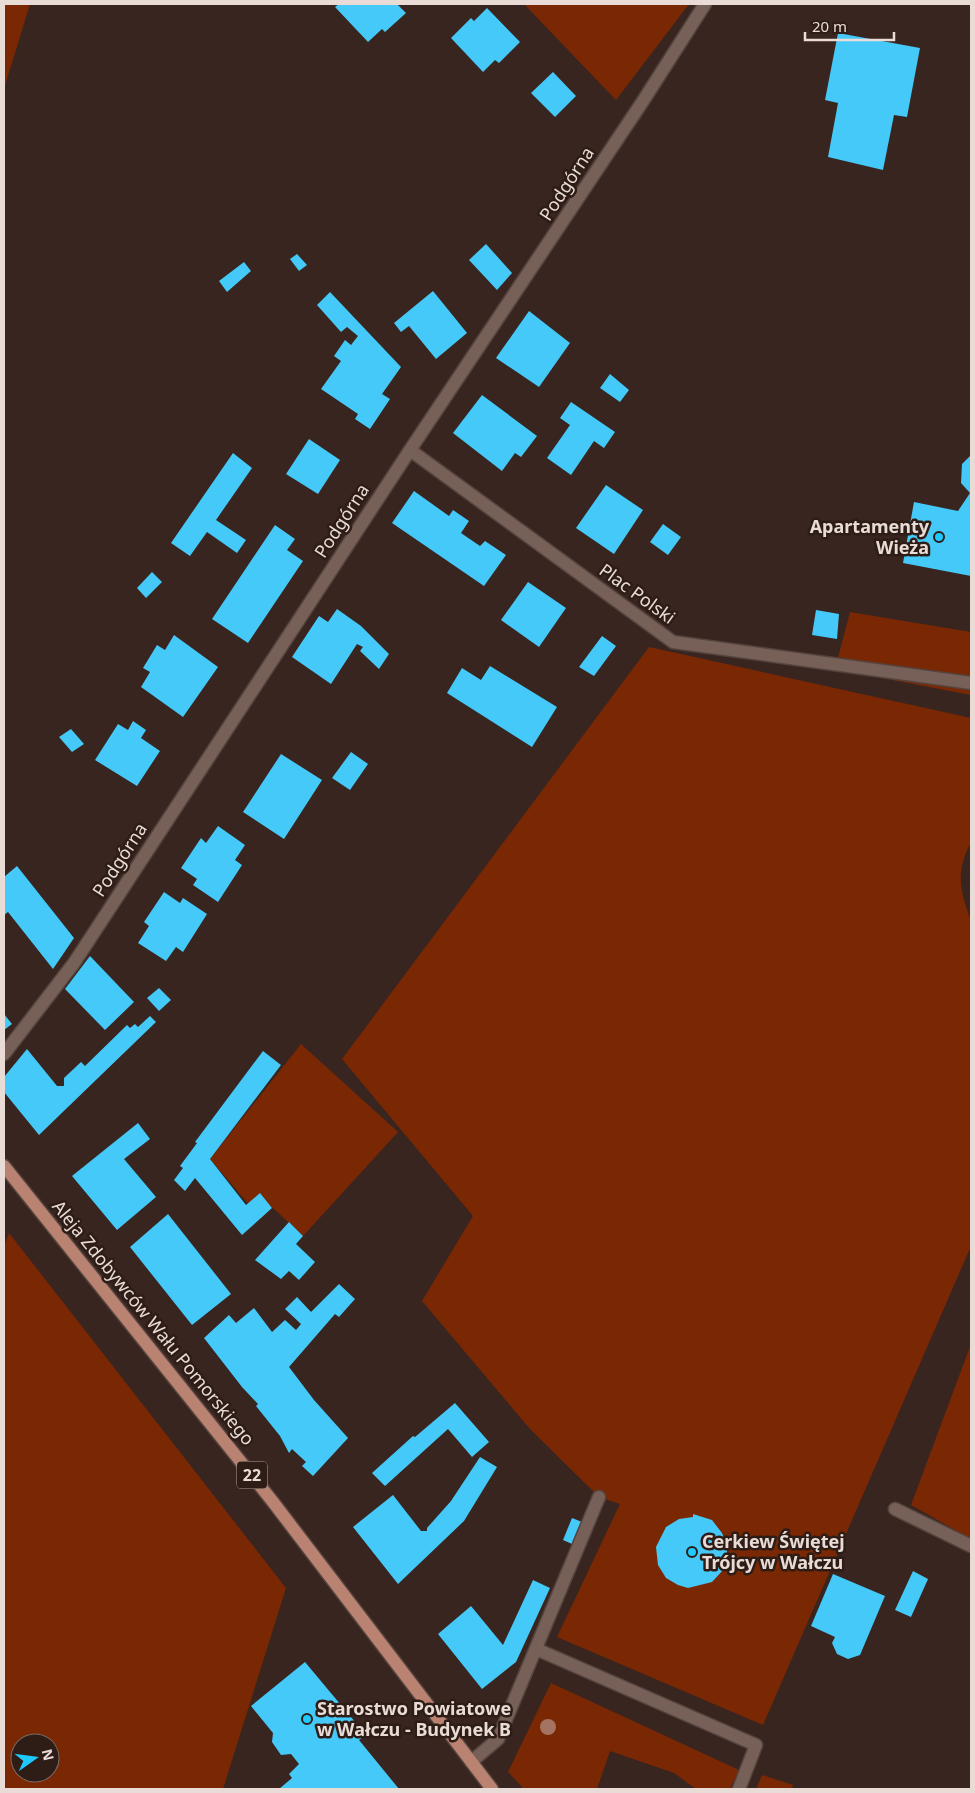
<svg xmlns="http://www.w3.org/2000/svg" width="975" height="1793" viewBox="0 0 975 1793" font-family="'Noto Sans',sans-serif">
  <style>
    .green { fill: #7a2704; fill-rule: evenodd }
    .building { fill: #44c9f8 }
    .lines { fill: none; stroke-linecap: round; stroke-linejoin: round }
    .minor-casing { stroke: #54443e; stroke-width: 15 }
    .major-casing { stroke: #54443e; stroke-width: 15 }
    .minor { stroke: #776058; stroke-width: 12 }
    .major { stroke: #ba8371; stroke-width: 12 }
    .tree { fill: #a57362 }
    .poi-dot { fill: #1ec9fd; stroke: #2e1c16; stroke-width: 2 }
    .labels { text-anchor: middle; stroke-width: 5; stroke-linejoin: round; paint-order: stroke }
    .shield { fill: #2e1c16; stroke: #b1a29d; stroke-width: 1 }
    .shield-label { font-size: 16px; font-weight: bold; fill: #e9dcd7 }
    .street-label { font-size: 18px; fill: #e9dcd7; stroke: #2e1c16 }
    .poi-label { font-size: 18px; font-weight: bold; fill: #e9dcd7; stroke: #2e1c16; text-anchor: start }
  </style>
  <rect width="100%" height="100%" fill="#39251f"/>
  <g class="green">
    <path d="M 4,4 L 30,4 L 4,89 Z"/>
    <path d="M 524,4 L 689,4 L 616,100 Z"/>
    <path d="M 850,612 L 971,632 L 971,695 L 835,669 Z"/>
    <path d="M 649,647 L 971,718 L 971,842 C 955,873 960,890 971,921 L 971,1246 L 763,1725 L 557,1637 L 620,1504 L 599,1497 L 530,1429 L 422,1301 L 473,1216 L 342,1059 Z"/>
    <path d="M 301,1044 L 398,1132 L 303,1236 L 271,1206 L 261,1219 L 210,1159 Z"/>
    <path d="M 9,1233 L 286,1588 L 223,1789 L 4,1789 L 4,1246 ZM 20,1743 L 50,1743 L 50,1773 L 20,1773 Z"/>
    <path d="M 971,1344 L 971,1539 L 911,1505 Z"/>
    <path d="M 551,1683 L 739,1770 L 730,1789 L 696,1789 L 674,1773 L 610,1751 L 597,1789 L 524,1789 L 508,1772 Z"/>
    <path d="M 762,1775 L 793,1785 L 792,1789 L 756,1789 Z"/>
  </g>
  <g class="building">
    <path d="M 339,4 L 397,4 L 406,13 L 385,32 L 382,29 L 368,42 L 335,7 Z"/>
    <path d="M 487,8 L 520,42 L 499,63 L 495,60 L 483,72 L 451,38 L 471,18 L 474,21 Z"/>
    <path d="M 838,33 L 920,48 L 907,117 L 894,115 L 883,170 L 828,157 L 838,103 L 825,100 Z"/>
    <path d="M 553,72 L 576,96 L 555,117 L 531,93 Z"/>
    <path d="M 486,244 L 512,273 L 497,290 L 469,260 Z"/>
    <path d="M 297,254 L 307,265 L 299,271 L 290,259 Z"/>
    <path d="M 244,262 L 251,271 L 227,292 L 219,281 Z"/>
    <path d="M 433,291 L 467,333 L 436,359 L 409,326 L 401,332 L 394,323 Z"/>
    <path d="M 330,292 L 401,367 L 382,394 L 390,399 L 370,429 L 355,419 L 358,414 L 321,389 L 341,361 L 334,356 L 345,340 L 351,345 L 358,336 L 347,327 L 341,332 L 317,305 Z"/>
    <path d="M 529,311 L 570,343 L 539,387 L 496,358 Z"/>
    <path d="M 610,374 L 629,390 L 620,402 L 600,388 Z"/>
    <path d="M 482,395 L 537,436 L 521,457 L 515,453 L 502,471 L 453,433 Z"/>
    <path d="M 571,402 L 615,432 L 604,448 L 594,441 L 571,475 L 547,458 L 570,425 L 560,418 Z"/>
    <path d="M 309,439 L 340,460 L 318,494 L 286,474 Z"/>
    <path d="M 233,453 L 252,468 L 216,520 L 246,540 L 237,553 L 207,532 L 190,556 L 171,543 Z"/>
    <path d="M 971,455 L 971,576 L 903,563 L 914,502 L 958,511 L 970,493 L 961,483 L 962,464 Z"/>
    <path d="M 606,485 L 643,510 L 614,554 L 576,528 Z"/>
    <path d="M 414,491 L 449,516 L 453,510 L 469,521 L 461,533 L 480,546 L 485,541 L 506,555 L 484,586 L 392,523 Z"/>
    <path d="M 663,524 L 681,537 L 668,555 L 650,542 Z"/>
    <path d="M 275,525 L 295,539 L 287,550 L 303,561 L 248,643 L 212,619 Z"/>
    <path d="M 152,572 L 162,582 L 146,598 L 137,588 Z"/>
    <path d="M 528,582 L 566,608 L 539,647 L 501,620 Z"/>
    <path d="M 337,609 L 361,626 L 389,654 L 379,669 L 360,651 L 363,647 L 357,644 L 331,684 L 292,657 L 319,616 L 328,622 Z"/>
    <path d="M 816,610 L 839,614 L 837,639 L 812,635 Z"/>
    <path d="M 174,635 L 218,667 L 183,717 L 141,687 L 150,672 L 143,668 L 157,645 L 165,650 Z"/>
    <path d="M 602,636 L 616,646 L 594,676 L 579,667 Z"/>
    <path d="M 490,666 L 557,707 L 532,747 L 447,693 L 462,668 L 481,680 Z"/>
    <path d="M 133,721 L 146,730 L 141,738 L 160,751 L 137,786 L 95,760 L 118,724 L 128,730 Z"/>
    <path d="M 71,729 L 84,744 L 72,752 L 59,737 Z"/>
    <path d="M 351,752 L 368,764 L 350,790 L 332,778 Z"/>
    <path d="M 281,754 L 322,780 L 284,839 L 243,812 Z"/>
    <path d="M 218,826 L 245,845 L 235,860 L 242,865 L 218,902 L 193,885 L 197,879 L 181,868 L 201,838 L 206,843 Z"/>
    <path d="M 17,866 L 74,938 L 53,969 L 8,912 L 4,915 L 4,877 Z"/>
    <path d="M 164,892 L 180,903 L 183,898 L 207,914 L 183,952 L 176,947 L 166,961 L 138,943 L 149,926 L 144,922 Z"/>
    <path d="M 90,956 L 134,1002 L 105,1030 L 65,989 Z"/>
    <path d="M 159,988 L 171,1000 L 159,1011 L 147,998 Z"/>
    <path d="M 4,1014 L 12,1024 L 4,1030 Z"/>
    <path d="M 150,1016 L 156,1022 L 39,1135 L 4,1092 L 4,1077 L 27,1049 L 57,1086 L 64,1086 L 64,1078 L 81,1062 L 85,1066 L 127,1025 L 130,1028 L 135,1024 L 138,1027 Z"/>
    <path d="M 263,1051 L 281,1065 L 210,1159 L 246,1205 L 260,1193 L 272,1208 L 242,1235 L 195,1178 L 185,1191 L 174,1180 L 183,1168 L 180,1166 L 197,1143 L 195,1142 Z"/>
    <path d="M 138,1123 L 150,1139 L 124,1159 L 156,1197 L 117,1230 L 72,1176 Z"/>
    <path d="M 168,1214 L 231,1294 L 192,1325 L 130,1247 Z"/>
    <path d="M 289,1222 L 303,1236 L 296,1244 L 315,1262 L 299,1280 L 289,1271 L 281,1279 L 255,1260 Z"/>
    <path d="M 339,1284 L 355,1299 L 339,1317 L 335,1314 L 289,1367 L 314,1400 L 348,1438 L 313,1476 L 302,1466 L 306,1462 L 292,1449 L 289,1453 L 280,1436 L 256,1406 L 258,1404 L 242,1387 L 204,1338 L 229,1315 L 236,1323 L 254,1308 L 272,1332 L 285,1320 L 296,1330 L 301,1324 L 285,1309 L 297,1297 L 311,1312 Z"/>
    <path d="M 455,1403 L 489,1442 L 472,1457 L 448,1429 L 385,1486 L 372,1473 L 413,1436 L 415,1437 Z"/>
    <path d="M 480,1457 L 497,1467 L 464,1521 L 398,1584 L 353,1527 L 393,1495 L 421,1531 L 427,1531 L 427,1528 L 451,1501 Z"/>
    <path d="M 693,1514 L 712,1520 L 722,1533 L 727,1546 L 727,1558 L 724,1569 L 712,1582 L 688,1588 L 678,1585 L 666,1578 L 658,1565 L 656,1547 L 666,1527 L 679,1519 L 693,1517 Z"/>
    <path d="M 572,1518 L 582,1522 L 572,1544 L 563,1540 Z"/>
    <path d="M 913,1571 L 928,1579 L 911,1617 L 895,1610 Z"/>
    <path d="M 833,1574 L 885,1596 L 860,1655 L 848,1659 L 837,1654 L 832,1643 L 835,1637 L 811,1626 Z"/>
    <path d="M 533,1580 L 550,1588 L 516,1662 L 482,1689 L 438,1634 L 471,1606 L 503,1645 Z"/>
    <path d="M 305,1662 L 366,1735 L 359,1740 L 399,1789 L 279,1789 L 292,1778 L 289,1774 L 299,1764 L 291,1754 L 281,1755 L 272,1742 L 273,1733 L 251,1706 Z"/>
  </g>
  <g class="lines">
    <g class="minor-casing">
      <g id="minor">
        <path d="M 410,450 L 673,642 L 971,683"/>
        <path d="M 4,1054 L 74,963 L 410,450 L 643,101 L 705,4"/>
        <path d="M 895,1509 L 971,1546"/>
        <path d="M 536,1649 L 756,1745 L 739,1789"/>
        <path d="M 471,1762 L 498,1739 L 599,1497"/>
      </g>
    </g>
    <g class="major-casing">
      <path id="major" d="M 4,1166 L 273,1502 L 492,1789"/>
    </g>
    <use href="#minor" class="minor"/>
    <use href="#major" class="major"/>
  </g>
  <circle class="tree" cx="548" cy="1727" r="8"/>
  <g class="poi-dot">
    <circle cx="939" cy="537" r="5"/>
    <circle cx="692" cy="1552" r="5"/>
    <circle cx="307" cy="1719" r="5"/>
  </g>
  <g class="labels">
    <rect class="shield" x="237" y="1461.5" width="30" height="27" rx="4"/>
    <g class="shield-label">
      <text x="252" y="1481">22</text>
    </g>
    <g class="street-label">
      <text transform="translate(567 184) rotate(-57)" y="6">Podgórna</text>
      <text transform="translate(342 521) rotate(-57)" y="6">Podgórna</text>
      <text transform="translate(637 594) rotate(36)" y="6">Plac Polski</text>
      <text transform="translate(120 860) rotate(-57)" y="6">Podgórna</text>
      <text transform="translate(153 1323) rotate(51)" y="6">Aleja Zdobywców Wału Pomorskiego</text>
    </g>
    <g class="poi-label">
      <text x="929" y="533" text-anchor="end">Apartamenty<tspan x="929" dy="21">Wieża</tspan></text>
      <text x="702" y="1548">Cerkiew Świętej<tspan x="702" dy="21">Trójcy w Wałczu</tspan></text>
      <text x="317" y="1715">Starostwo Powiatowe<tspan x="317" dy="21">w Wałczu - Budynek B</tspan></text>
    </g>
  </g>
  <rect width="975" height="1793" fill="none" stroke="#e9dcd7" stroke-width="10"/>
  <g transform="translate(35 1758) rotate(76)"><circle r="24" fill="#2e1c16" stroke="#796963"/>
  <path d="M0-4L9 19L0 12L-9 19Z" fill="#1ec9fd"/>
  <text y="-8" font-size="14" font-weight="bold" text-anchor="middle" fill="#e9dcd7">N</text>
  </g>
  <path d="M805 32v8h89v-8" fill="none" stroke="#e9dcd7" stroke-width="2.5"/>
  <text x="812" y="32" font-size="15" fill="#e9dcd7" stroke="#2e1c16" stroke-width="4" paint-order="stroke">20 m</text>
</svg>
